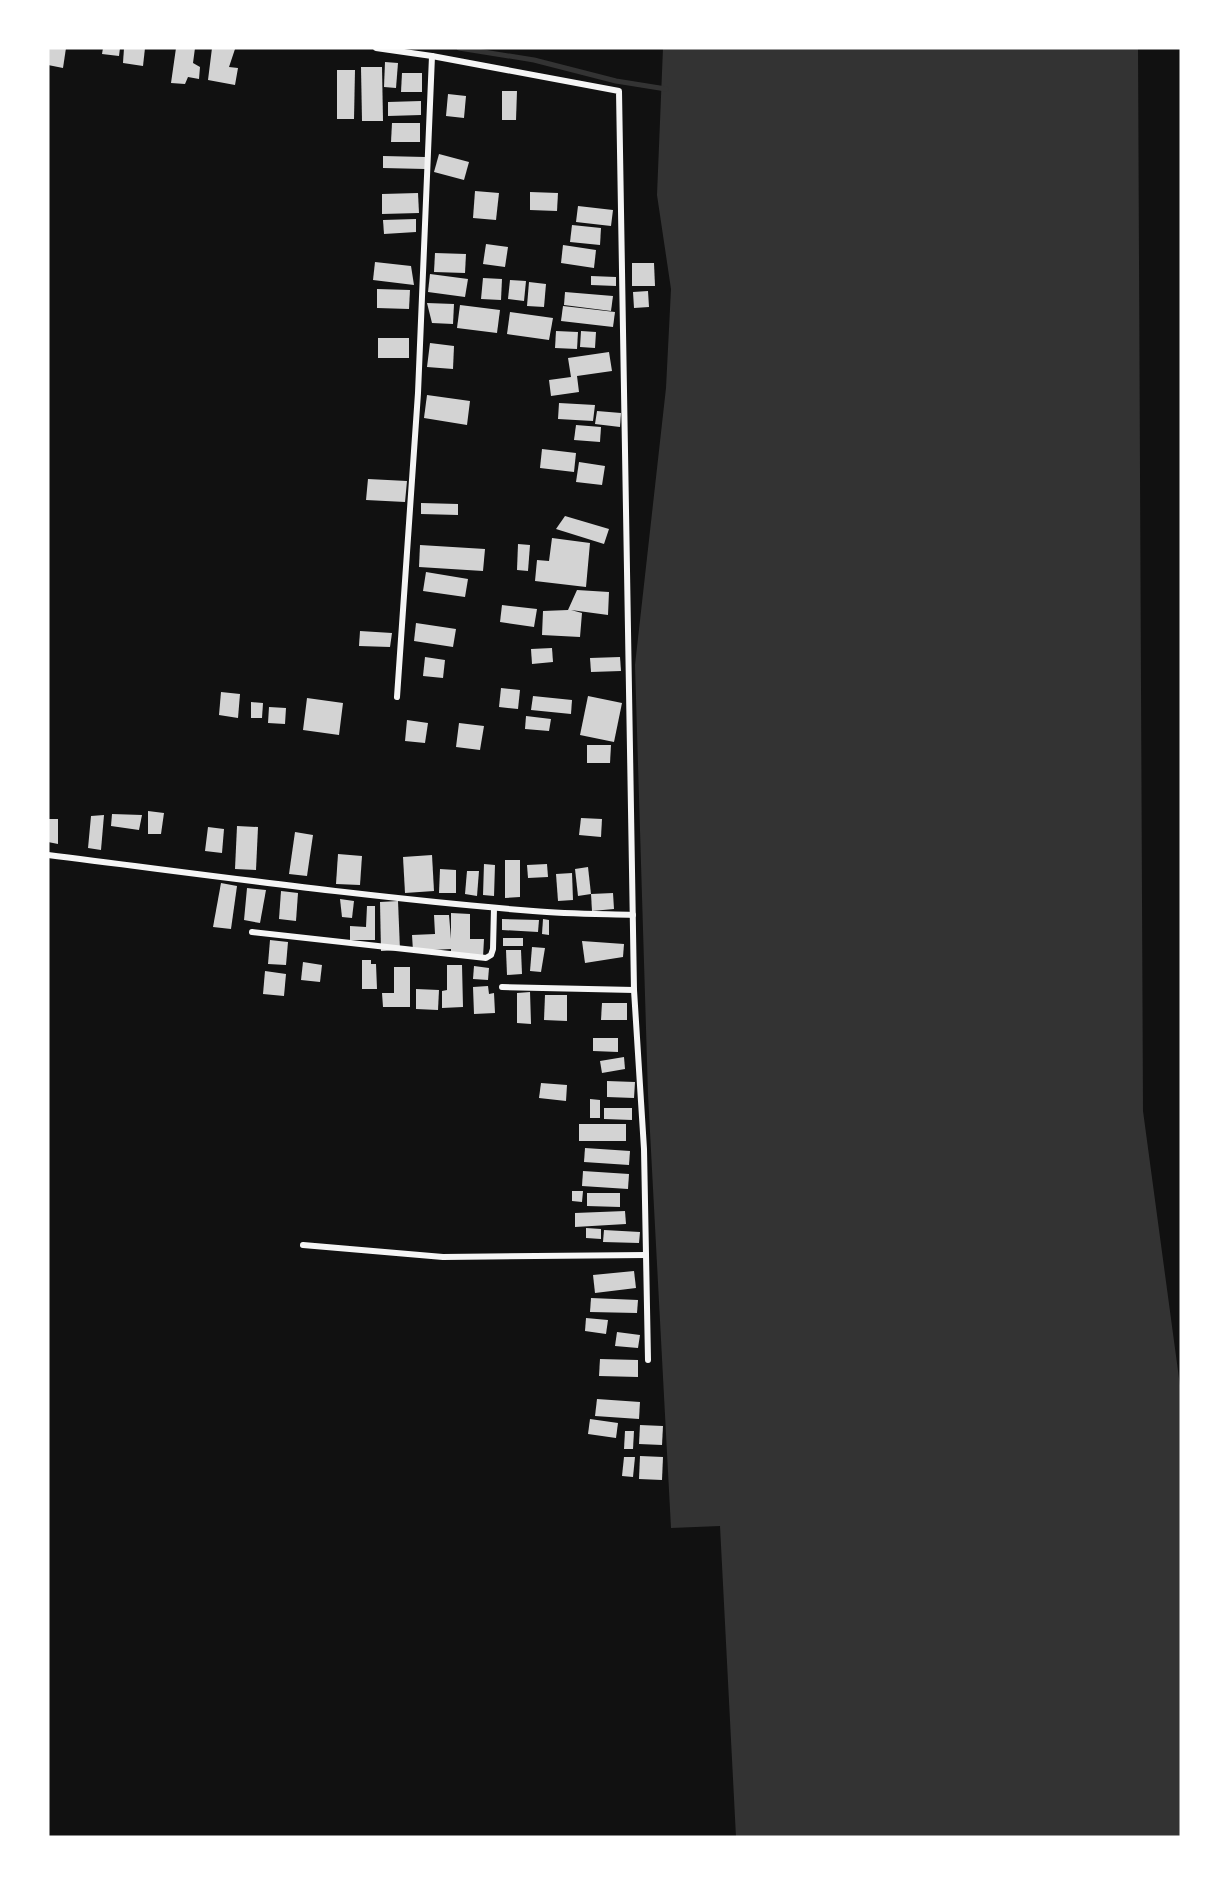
<svg xmlns="http://www.w3.org/2000/svg" width="1229" height="1885" viewBox="0 0 1229 1885" font-family="'Roboto Condensed',sans-serif">
  <style>
    .water { fill: #333 }
    .lines { fill: none; stroke-linecap: round; stroke-linejoin: round }
    .stream { stroke: #333; stroke-width: 5 }
    .building { fill: #d3d3d3 }
    .minor { stroke: #f5f5f5; stroke-width: 6 }
  </style>
  <rect width="100%" height="100%" fill="#111"/>
  <path class="water" d="M 663,48 L 1138,48 L 1143,1111 L 1181,1393 L 1181,1837 L 736,1837 L 720,1526 L 671,1528 L 648,1094 L 635,665 L 666,388 L 671,289 L 657,195 Z"/>
  <g class="lines">
    <path class="stream" d="M 459,48 L 534,60 L 616,81 L 666,89"/>
  </g>
  <g class="building">
    <path d="M 49,48 L 66,48 L 63,68 L 48,65 Z"/>
    <path d="M 103,48 L 120,48 L 119,56 L 102,54 Z"/>
    <path d="M 124,48 L 145,48 L 143,66 L 123,63 Z"/>
    <path d="M 176,48 L 195,48 L 193,63 L 200,67 L 199,79 L 188,77 L 185,84 L 171,83 Z"/>
    <path d="M 212,48 L 235,49 L 229,67 L 238,68 L 235,85 L 208,80 Z"/>
    <path d="M 385,62 L 398,63 L 396,88 L 384,87 Z"/>
    <path d="M 361,67 L 382,67 L 383,121 L 362,121 Z"/>
    <path d="M 337,70 L 355,70 L 354,119 L 337,119 Z"/>
    <path d="M 402,73 L 422,73 L 422,92 L 401,92 Z"/>
    <path d="M 502,91 L 517,91 L 516,120 L 502,120 Z"/>
    <path d="M 448,94 L 466,96 L 464,118 L 446,116 Z"/>
    <path d="M 421,101 L 421,115 L 388,116 L 388,102 Z"/>
    <path d="M 392,123 L 420,123 L 420,142 L 391,142 Z"/>
    <path d="M 439,154 L 469,162 L 464,180 L 434,172 Z"/>
    <path d="M 383,156 L 425,157 L 425,169 L 383,168 Z"/>
    <path d="M 475,191 L 499,193 L 496,220 L 473,218 Z"/>
    <path d="M 530,192 L 558,193 L 557,211 L 530,210 Z"/>
    <path d="M 418,193 L 419,213 L 382,214 L 382,194 Z"/>
    <path d="M 578,206 L 613,210 L 611,226 L 576,222 Z"/>
    <path d="M 416,219 L 416,232 L 384,234 L 383,220 Z"/>
    <path d="M 572,225 L 601,228 L 600,245 L 570,242 Z"/>
    <path d="M 486,244 L 508,247 L 505,267 L 483,264 Z"/>
    <path d="M 563,245 L 596,250 L 594,268 L 561,263 Z"/>
    <path d="M 435,253 L 466,254 L 465,273 L 434,272 Z"/>
    <path d="M 375,262 L 411,266 L 414,285 L 373,280 Z"/>
    <path d="M 632,263 L 654,263 L 655,286 L 632,286 Z"/>
    <path d="M 430,274 L 468,279 L 465,297 L 428,292 Z"/>
    <path d="M 591,276 L 616,277 L 616,286 L 591,285 Z"/>
    <path d="M 483,278 L 502,279 L 501,300 L 481,299 Z"/>
    <path d="M 510,280 L 526,281 L 524,301 L 508,299 Z"/>
    <path d="M 529,282 L 546,284 L 544,307 L 527,306 Z"/>
    <path d="M 377,289 L 410,290 L 409,309 L 377,308 Z"/>
    <path d="M 648,291 L 649,307 L 634,308 L 633,292 Z"/>
    <path d="M 565,292 L 613,296 L 611,311 L 564,305 Z"/>
    <path d="M 427,303 L 454,304 L 453,324 L 432,323 Z"/>
    <path d="M 460,305 L 500,310 L 497,333 L 457,328 Z"/>
    <path d="M 563,306 L 615,312 L 613,327 L 561,321 Z"/>
    <path d="M 510,312 L 553,318 L 549,340 L 507,334 Z"/>
    <path d="M 556,331 L 578,332 L 577,349 L 555,348 Z"/>
    <path d="M 581,331 L 596,332 L 595,348 L 580,347 Z"/>
    <rect x="378" y="338" width="31" height="20"/>
    <path d="M 430,343 L 454,346 L 453,369 L 427,367 Z"/>
    <path d="M 609,352 L 612,371 L 577,376 L 579,392 L 551,396 L 549,380 L 571,377 L 568,358 Z"/>
    <path d="M 427,395 L 470,401 L 467,425 L 424,418 Z"/>
    <path d="M 559,403 L 595,405 L 593,421 L 558,419 Z"/>
    <path d="M 597,411 L 621,413 L 620,427 L 595,424 Z"/>
    <path d="M 576,425 L 601,427 L 600,442 L 574,440 Z"/>
    <path d="M 542,449 L 576,453 L 574,472 L 540,468 Z"/>
    <path d="M 579,462 L 605,466 L 602,485 L 576,482 Z"/>
    <path d="M 368,479 L 407,481 L 405,502 L 366,500 Z"/>
    <path d="M 421,503 L 458,504 L 458,515 L 421,514 Z"/>
    <path d="M 565,516 L 609,529 L 604,544 L 556,529 Z"/>
    <path d="M 552,538 L 590,543 L 586,587 L 535,581 L 537,560 L 549,561 Z"/>
    <path d="M 518,544 L 530,545 L 528,571 L 517,570 Z"/>
    <path d="M 420,545 L 485,549 L 483,571 L 419,567 Z"/>
    <path d="M 426,572 L 468,579 L 465,597 L 423,591 Z"/>
    <path d="M 577,590 L 609,592 L 608,615 L 571,610 L 582,613 L 580,637 L 542,635 L 543,611 L 568,610 Z"/>
    <path d="M 502,605 L 537,609 L 534,627 L 500,622 Z"/>
    <path d="M 416,623 L 456,629 L 453,647 L 414,641 Z"/>
    <path d="M 360,631 L 392,633 L 390,647 L 359,646 Z"/>
    <path d="M 552,648 L 553,662 L 532,664 L 531,649 Z"/>
    <path d="M 425,657 L 445,660 L 443,678 L 423,676 Z"/>
    <path d="M 620,657 L 621,671 L 591,672 L 590,658 Z"/>
    <path d="M 501,688 L 520,690 L 518,709 L 499,707 Z"/>
    <path d="M 221,692 L 240,694 L 238,718 L 219,715 Z"/>
    <path d="M 533,696 L 572,700 L 571,714 L 531,710 Z"/>
    <path d="M 588,696 L 622,703 L 614,742 L 580,735 Z"/>
    <path d="M 307,698 L 343,703 L 339,735 L 303,730 Z"/>
    <path d="M 251,702 L 263,703 L 262,718 L 251,718 Z"/>
    <path d="M 269,707 L 286,708 L 285,724 L 268,723 Z"/>
    <path d="M 526,716 L 551,719 L 549,731 L 525,729 Z"/>
    <path d="M 407,720 L 428,723 L 425,743 L 405,741 Z"/>
    <path d="M 459,723 L 484,726 L 480,750 L 456,747 Z"/>
    <path d="M 587,745 L 611,745 L 610,763 L 587,763 Z"/>
    <path d="M 148,811 L 164,813 L 161,834 L 148,834 Z"/>
    <path d="M 112,814 L 142,815 L 139,830 L 111,826 Z"/>
    <path d="M 104,815 L 101,850 L 88,848 L 91,816 Z"/>
    <path d="M 581,818 L 602,819 L 601,837 L 579,835 Z"/>
    <path d="M 48,819 L 58,819 L 58,844 L 48,842 Z"/>
    <path d="M 237,826 L 258,827 L 256,870 L 235,869 Z"/>
    <path d="M 208,827 L 224,829 L 222,853 L 205,851 Z"/>
    <path d="M 295,832 L 313,835 L 307,876 L 289,874 Z"/>
    <path d="M 338,854 L 362,856 L 360,885 L 336,884 Z"/>
    <path d="M 432,855 L 434,891 L 405,893 L 403,857 Z"/>
    <path d="M 505,860 L 520,860 L 520,897 L 505,898 Z"/>
    <path d="M 484,864 L 495,865 L 494,896 L 483,895 Z"/>
    <path d="M 547,864 L 548,877 L 528,878 L 527,865 Z"/>
    <path d="M 588,867 L 591,894 L 578,896 L 575,869 Z"/>
    <path d="M 440,869 L 456,870 L 456,893 L 439,893 Z"/>
    <path d="M 467,871 L 479,871 L 477,896 L 465,894 Z"/>
    <path d="M 572,873 L 573,900 L 558,901 L 556,874 Z"/>
    <path d="M 221,883 L 237,886 L 231,929 L 213,927 Z"/>
    <path d="M 247,888 L 266,890 L 260,923 L 244,920 Z"/>
    <path d="M 281,891 L 298,893 L 296,921 L 279,919 Z"/>
    <path d="M 613,893 L 614,909 L 592,911 L 591,894 Z"/>
    <path d="M 340,899 L 354,901 L 352,918 L 342,917 Z"/>
    <path d="M 398,901 L 400,950 L 381,951 L 380,902 Z"/>
    <path d="M 367,906 L 375,906 L 375,940 L 350,940 L 350,926 L 366,927 Z"/>
    <path d="M 451,913 L 470,914 L 470,939 L 484,939 L 483,957 L 451,957 L 451,949 L 413,951 L 412,935 L 435,934 L 434,915 L 449,915 L 451,939 Z"/>
    <path d="M 502,919 L 539,920 L 538,932 L 502,930 Z"/>
    <path d="M 543,919 L 549,920 L 549,935 L 542,934 Z"/>
    <rect x="503" y="938" width="20" height="8"/>
    <path d="M 270,940 L 288,942 L 286,965 L 268,964 Z"/>
    <path d="M 582,941 L 624,944 L 623,957 L 585,963 Z"/>
    <path d="M 532,947 L 545,948 L 541,972 L 530,971 Z"/>
    <path d="M 506,950 L 521,950 L 522,974 L 507,975 Z"/>
    <path d="M 362,960 L 371,960 L 371,964 L 376,964 L 377,989 L 362,989 Z"/>
    <path d="M 303,962 L 322,965 L 320,982 L 301,980 Z"/>
    <path d="M 447,965 L 462,965 L 463,1007 L 442,1008 L 442,991 L 447,990 Z"/>
    <path d="M 474,966 L 489,968 L 488,980 L 473,979 Z"/>
    <path d="M 394,967 L 410,967 L 410,1007 L 383,1007 L 382,993 L 394,993 Z"/>
    <path d="M 265,971 L 286,974 L 284,996 L 263,994 Z"/>
    <path d="M 488,986 L 489,994 L 494,993 L 495,1013 L 474,1014 L 473,987 Z"/>
    <path d="M 416,989 L 439,990 L 438,1010 L 416,1009 Z"/>
    <path d="M 530,992 L 531,1024 L 517,1023 L 517,993 Z"/>
    <path d="M 545,995 L 567,995 L 567,1021 L 544,1020 Z"/>
    <path d="M 602,1003 L 627,1003 L 627,1020 L 601,1020 Z"/>
    <path d="M 593,1038 L 618,1038 L 618,1052 L 593,1051 Z"/>
    <path d="M 624,1057 L 625,1069 L 602,1073 L 600,1061 Z"/>
    <path d="M 607,1081 L 635,1082 L 634,1098 L 607,1097 Z"/>
    <path d="M 541,1083 L 567,1085 L 566,1101 L 539,1098 Z"/>
    <path d="M 590,1099 L 600,1100 L 600,1118 L 590,1118 Z"/>
    <path d="M 604,1108 L 632,1108 L 632,1120 L 604,1119 Z"/>
    <rect x="579" y="1124" width="47" height="17"/>
    <path d="M 585,1148 L 630,1151 L 629,1165 L 584,1162 Z"/>
    <path d="M 583,1171 L 629,1174 L 628,1189 L 582,1186 Z"/>
    <path d="M 572,1191 L 583,1191 L 582,1202 L 572,1201 Z"/>
    <path d="M 587,1193 L 620,1193 L 620,1207 L 587,1206 Z"/>
    <path d="M 625,1211 L 626,1224 L 575,1227 L 575,1213 Z"/>
    <path d="M 586,1228 L 601,1229 L 601,1239 L 586,1238 Z"/>
    <path d="M 604,1230 L 640,1232 L 639,1243 L 603,1242 Z"/>
    <path d="M 634,1271 L 636,1288 L 595,1293 L 593,1275 Z"/>
    <path d="M 591,1298 L 638,1300 L 637,1313 L 590,1312 Z"/>
    <path d="M 586,1318 L 608,1320 L 606,1334 L 585,1331 Z"/>
    <path d="M 617,1332 L 640,1335 L 638,1348 L 615,1346 Z"/>
    <path d="M 600,1359 L 638,1360 L 638,1377 L 599,1376 Z"/>
    <path d="M 597,1399 L 640,1402 L 639,1419 L 595,1416 Z"/>
    <path d="M 590,1419 L 618,1423 L 616,1438 L 588,1434 Z"/>
    <path d="M 640,1425 L 663,1426 L 662,1445 L 639,1444 Z"/>
    <path d="M 625,1431 L 634,1431 L 633,1449 L 624,1449 Z"/>
    <path d="M 640,1456 L 663,1457 L 662,1480 L 639,1479 Z"/>
    <path d="M 624,1457 L 635,1457 L 633,1477 L 622,1476 Z"/>
  </g>
  <g class="lines">
    <g class="minor">
      <path d="M 376,48 L 432,56 L 619,91 L 634,990 L 644,1149 L 648,1360"/>
      <path d="M 397,697 L 418,393 L 432,56"/>
      <path d="M 48,855 C 209,875 371,898 533,911 C 566,914 600,914 633,915"/>
      <path d="M 252,932 L 486,958 L 491,955 L 493,949 L 494,908"/>
      <path d="M 502,987 L 634,990"/>
      <path d="M 303,1245 L 443,1257 L 646,1255"/>
    </g>
  </g>
  <rect width="1229" height="1885" fill="none" stroke="#ffffff" stroke-width="99"/>
</svg>
